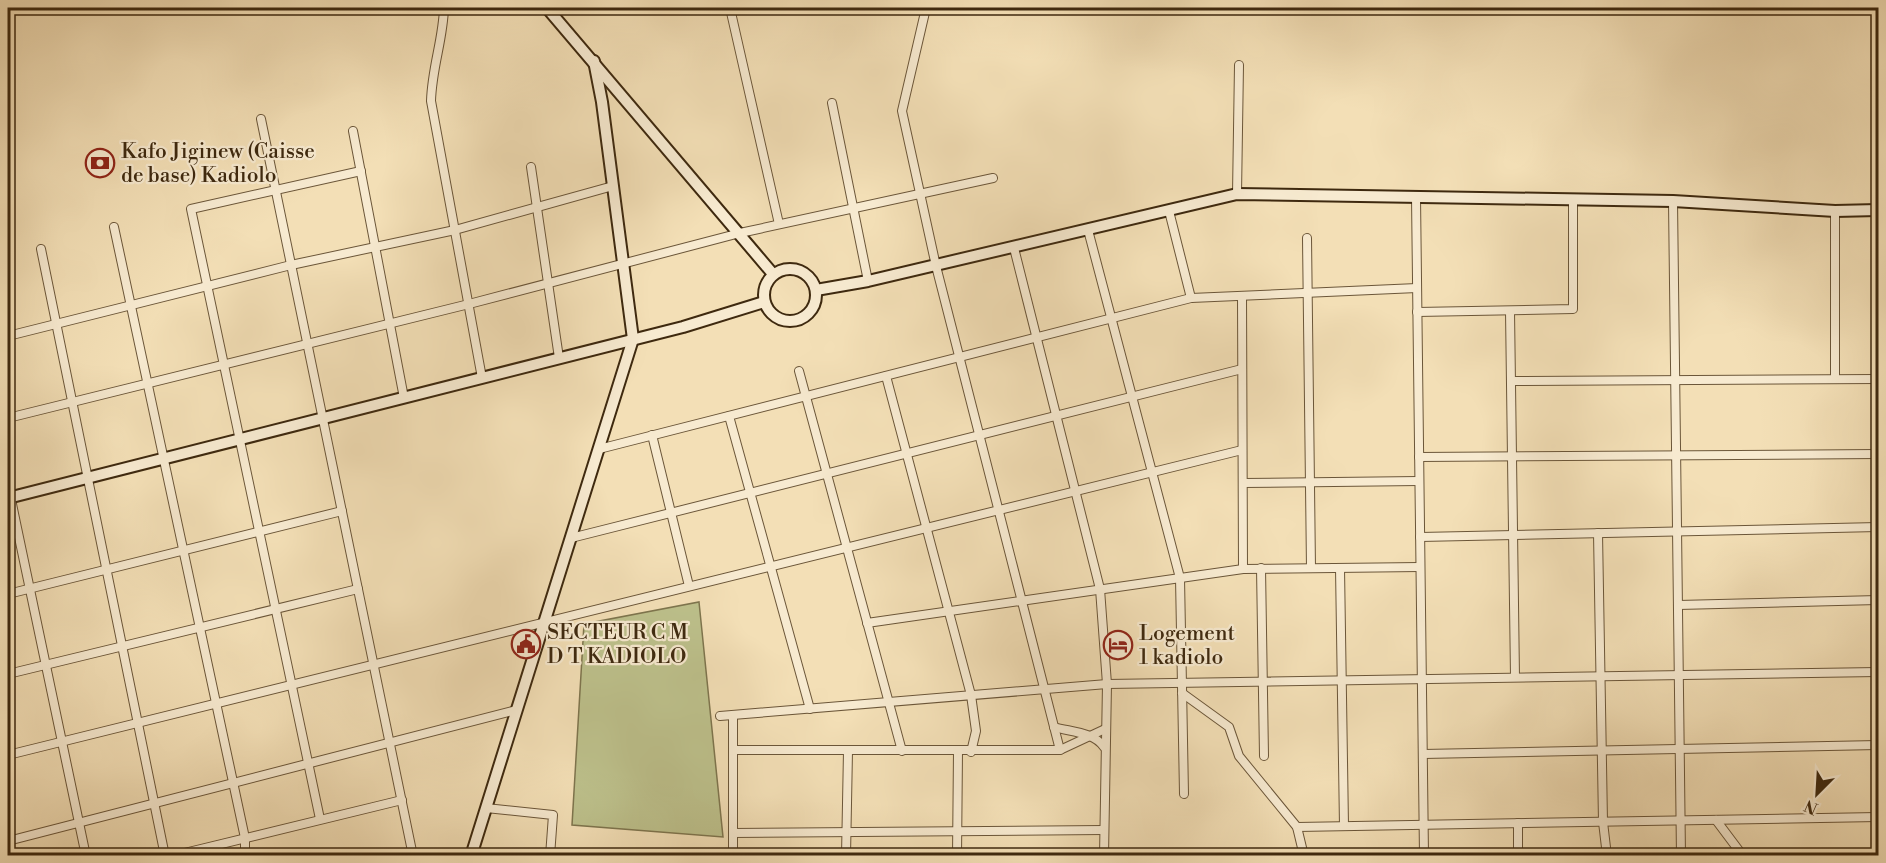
<svg xmlns="http://www.w3.org/2000/svg" width="1886" height="863" viewBox="0 0 1886 863" font-family="'Libre Bodoni',serif">
  <style>
    .green { fill: #bdc18c; stroke: #7e754e; stroke-width: 1.5 }
    .lines { fill: none; stroke-linecap: round; stroke-linejoin: round }
    .street-casing { stroke: #6b5639; stroke-width: 10 }
    .secondary-casing { stroke: #3e290f; stroke-width: 14 }
    .street { stroke: #f7ead0; stroke-width: 8 }
    .secondary { stroke: #f7ead0; stroke-width: 10 }
    .labels { text-anchor: middle; stroke-width: 4.5; stroke-linejoin: round; paint-order: stroke }
    .poi-label { font-size: 21px; fill: #3e290f; stroke: #f7ead0; text-anchor: start }
  </style>
  <rect width="100%" height="100%" fill="#f3dfb6"/>
  <filter id="stains"><feTurbulence type="fractalNoise" baseFrequency=".00333" numOctaves="4"/><feColorMatrix values="0 0 0 0 .2 0 0 0 0 .09 0 0 0 0 .02 0 0 0 .5 -.17"/></filter>
  <radialGradient id="worn" r=".72"><stop offset=".6" stop-color="#630" stop-opacity="0"/><stop offset="1" stop-color="#630" stop-opacity=".3"/></radialGradient>
  <path class="green" d="M 699,602 L 723,837 L 572,825 L 584,624 Z"/>
  <g class="lines">
    <g class="street-casing">
      <g id="street">
        <path d="M 444,8 C 443,40 432,67 431,101 L 482,378"/>
        <path d="M 730,8 L 779,224"/>
        <path d="M 926,8 L 902,111 L 936,266 L 1060,750"/>
        <path d="M 832,103 L 868,281"/>
        <path d="M 261,119 L 413,856"/>
        <path d="M 353,131 L 404,398"/>
        <path d="M 531,167 L 559,358"/>
        <path d="M 1237,194 L 1239,65"/>
        <path d="M 1416,197 L 1424,856"/>
        <path d="M 1673,201 L 1681,856"/>
        <path d="M 1169,211 L 1191,298"/>
        <path d="M 1835,211 L 1835,379"/>
        <path d="M 114,227 L 245,838 L 245,856"/>
        <path d="M 1088,230 L 1180,578 L 1184,794"/>
        <path d="M 1307,238 L 1311,568"/>
        <path d="M 1014,248 L 1100,589 L 1107,684 L 1104,856"/>
        <path d="M 41,249 L 165,856"/>
        <path d="M 1242,296 L 1243,569"/>
        <path d="M 1510,311 L 1515,677"/>
        <path d="M 1417,312 L 1573,309 L 1573,200"/>
        <path d="M 8,336 L 291,265 L 455,230 L 613,186"/>
        <path d="M 799,371 L 902,751"/>
        <path d="M 886,376 L 971,695 L 976,731 L 971,752"/>
        <path d="M 1511,381 L 1878,379"/>
        <path d="M 729,416 L 810,709"/>
        <path d="M 8,418 L 469,304 L 740,233 L 993,178"/>
        <path d="M 652,435 L 689,586"/>
        <path d="M 599,449 L 1191,298 L 1417,288"/>
        <path d="M 1419,457 L 1878,454"/>
        <path d="M 1243,483 L 1419,481"/>
        <path d="M 8,485 L 86,856"/>
        <path d="M 1598,533 L 1603,822 L 1607,856"/>
        <path d="M 1420,537 L 1878,527"/>
        <path d="M 571,538 L 1242,369"/>
        <path d="M 1261,568 L 1264,756"/>
        <path d="M 1340,568 L 1344,826"/>
        <path d="M 8,594 L 342,511"/>
        <path d="M 1678,605 L 1878,600"/>
        <path d="M 867,623 L 1243,569 L 1420,567"/>
        <path d="M 8,674 L 358,589"/>
        <path d="M 1182,693 L 1229,727 L 1239,756 L 1297,827 L 1304,856"/>
        <path d="M 733,715 L 733,856"/>
        <path d="M 720,716 L 1107,684 L 1878,672"/>
        <path d="M 1054,727 C 1071,732 1094,732 1104,747"/>
        <path d="M 733,750 L 1060,750 L 1105,729"/>
        <path d="M 1423,754 L 1878,745"/>
        <path d="M 8,755 L 1242,450"/>
        <path d="M 486,808 L 553,815 L 550,856"/>
        <path d="M 320,819 L 191,209 L 361,171"/>
        <path d="M 1716,820 L 1743,856"/>
        <path d="M 1518,823 L 1518,856"/>
        <path d="M 1297,827 L 1878,817"/>
        <path d="M 733,833 L 1104,830"/>
        <path d="M 8,841 L 516,710"/>
        <path d="M 172,856 L 402,800"/>
        <path d="M 846,856 L 848,751"/>
        <path d="M 957,856 L 958,752"/>
      </g>
    </g>
    <g class="secondary-casing">
      <g id="secondary">
        <path d="M 547,8 L 773,274"/>
        <circle cx="790" cy="295" r="26"/>
        <path d="M 816,290 L 868,281 L 1237,194 L 1673,201 L 1835,211 L 1878,210"/>
        <path d="M 8,498 L 683,327 L 764,302"/>
        <path d="M 471,856 L 633,339 L 602,102 L 594,61"/>
      </g>
    </g>
    <use href="#street" class="street"/>
    <use href="#secondary" class="secondary"/>
  </g>
  <defs>
    <g id="bank-ring" transform="scale(1.5)"><circle r="9.5" fill="#f7ead0" stroke="#8f2418" stroke-width="1.5"/><path d="M-6-4H6V4H-6ZM0-2.3a2.3 2.3 0 1 0 0 4.6a2.3 2.3 0 1 0 0-4.6Z" fill="#8f2418"/></g>
    <g id="civic-ring" transform="scale(1.5)"><circle r="9.5" fill="#f7ead0" stroke="#8f2418" stroke-width="1.5"/><path d="M-.6-6.5H3V-4.5H.6V-3L4-1V1h2V6H-6V1h2V-1L-.6-3ZM-1.2 2.5V6h2.4V2.5Z" fill="#8f2418"/></g>
    <g id="hotel-ring" transform="scale(1.5)"><circle r="9.5" fill="#f7ead0" stroke="#8f2418" stroke-width="1.5"/><path d="M-6-4.5h1.5V1H6V5H4.5V3h-9V5H-6ZM-4 0a1.8 1.8 0 1 1 3.6 0ZM.5 0V-2.5h3Q6-2.5 6 0Z" fill="#8f2418"/></g>
  </defs>
  <g fill-rule="evenodd">
    <use href="#bank-ring" x="100" y="163"/>
    <use href="#civic-ring" x="526" y="644"/>
    <use href="#hotel-ring" x="1118" y="645"/>
  </g>
  <g class="labels">
    <g class="poi-label">
      <text x="121" y="158">Kafo Jiginew (Caisse<tspan x="121" dy="24">de base) Kadiolo</tspan></text>
      <text x="547" y="639">SECTEUR C M<tspan x="547" dy="24">D T KADIOLO</tspan></text>
      <text x="1139" y="640">Logement<tspan x="1139" dy="24">1 kadiolo</tspan></text>
    </g>
  </g>
  <rect width="1886" height="863" fill="none" stroke="#f3dfb6" stroke-width="30"/>
  <rect x="9" y="9" width="1868" height="845" fill="none" stroke="#3e290f" stroke-width="3"/>
  <rect x="15" y="15" width="1856" height="833" fill="none" stroke="#3e290f" stroke-width="1.5"/>
  <g transform="translate(1817 794) rotate(204)" stroke="#f7ead0" stroke-width="4.5" paint-order="stroke">
  <path d="M0-4.5L10 22L0 15L-10 22Z" fill="#3e290f"/>
  <text y="-9" font-size="16" font-weight="bold" text-anchor="middle" fill="#3e290f">N</text>
  </g>
  <rect width="100%" height="100%" filter="url(#stains)"/>
  <rect width="100%" height="100%" fill="url(#worn)"/>
</svg>
